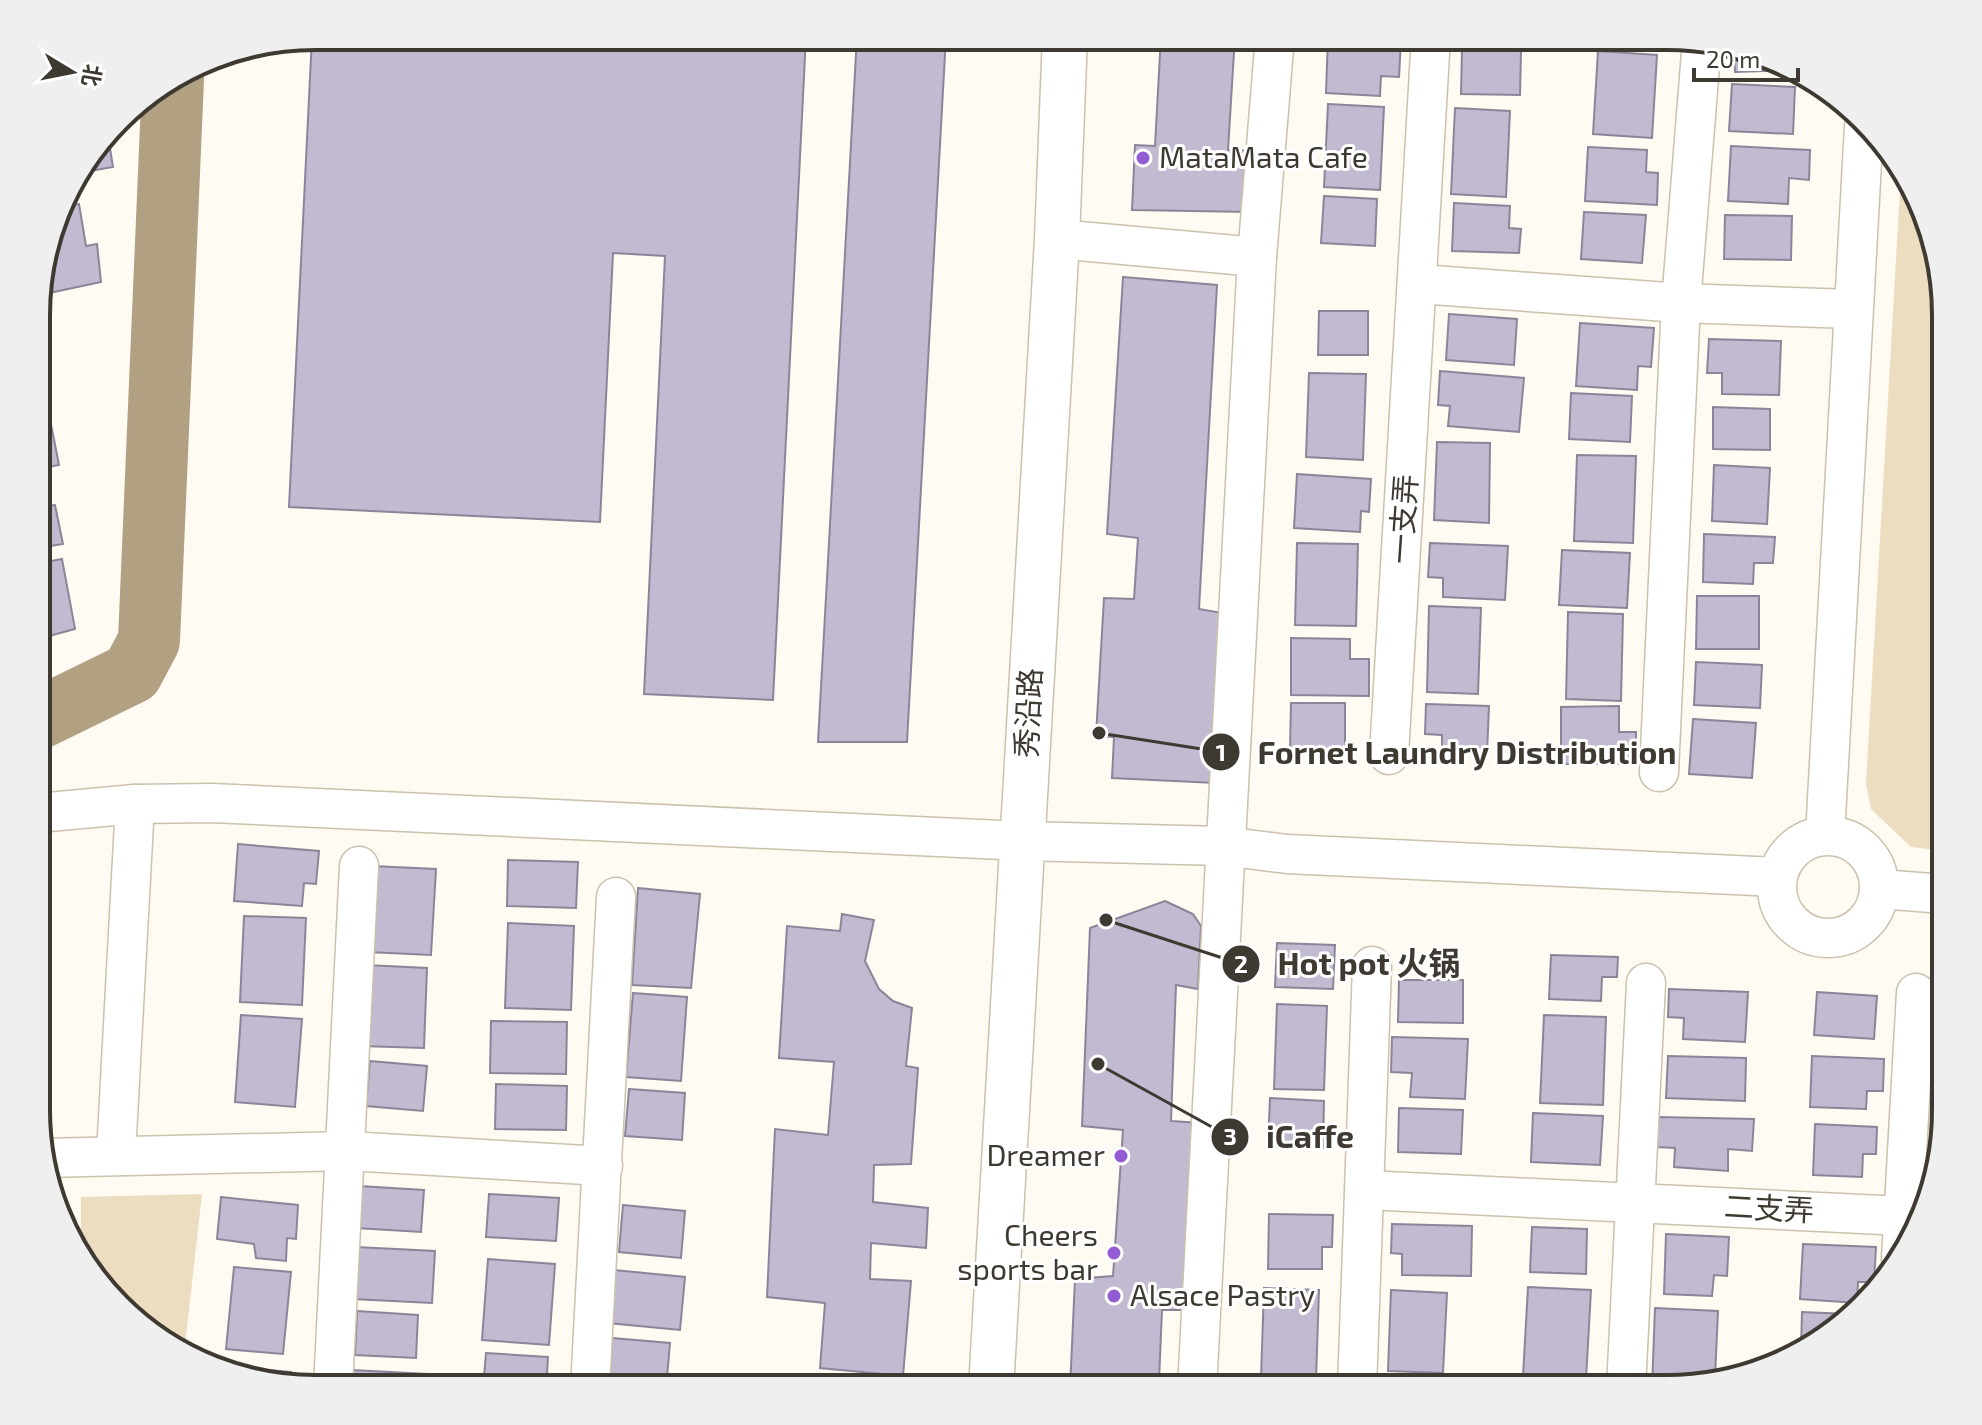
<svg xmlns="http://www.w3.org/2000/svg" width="1982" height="1425" viewBox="0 0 1982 1425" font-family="'Exo 2','Noto Sans SC',sans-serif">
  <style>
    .green { fill: #edddc0 }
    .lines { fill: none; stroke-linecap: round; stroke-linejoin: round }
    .river { stroke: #b1a182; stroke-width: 62 }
    .building { fill: #c2bad0; stroke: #8c8498; stroke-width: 2 }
    .minor-casing { stroke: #ccc1ac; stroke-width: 41 }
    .secondary-casing { stroke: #ccc1ac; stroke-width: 47 }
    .minor { stroke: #fff; stroke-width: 38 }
    .secondary { stroke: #fff; stroke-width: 44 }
    .poi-dot { fill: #945cd4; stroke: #fff; stroke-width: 3 }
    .labels { text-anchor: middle; stroke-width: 6; stroke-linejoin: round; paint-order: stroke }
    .poi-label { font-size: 30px; fill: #3e3a31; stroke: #fff; text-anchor: start }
    .street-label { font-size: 30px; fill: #3e3a31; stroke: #fff }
    .rim { fill: none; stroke: #3e3a31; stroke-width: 4 }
    .leader { fill: none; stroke: #3e3a31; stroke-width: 3 }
    .callout-dot { fill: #3e3a31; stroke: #fff; stroke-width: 3 }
    .mark-label { font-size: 24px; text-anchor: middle; font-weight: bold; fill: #fff }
    .callout-label { font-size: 32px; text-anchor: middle; font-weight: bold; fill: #3e3a31; stroke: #fff; stroke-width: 6; stroke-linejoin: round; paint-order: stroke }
  </style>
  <rect width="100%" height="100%" fill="#fffaf2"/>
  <g class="green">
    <path d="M 1901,172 L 1917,191 L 1945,297 L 1945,851 L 1911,847 L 1871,809 L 1866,784 Z"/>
    <path d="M 202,1194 L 184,1354 L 145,1331 L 81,1258 L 81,1197 Z"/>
  </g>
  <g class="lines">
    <path class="river" d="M 38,719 L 132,673 L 149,641 L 173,79"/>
  </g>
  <g class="building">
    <path d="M 806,36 L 773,700 L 644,694 L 665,256 L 613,253 L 600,522 L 289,507 L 312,37 Z"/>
    <path d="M 857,36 L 946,36 L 907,742 L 818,742 Z"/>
    <path d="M 1161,36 L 1235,36 L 1228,150 L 1254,151 L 1251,212 L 1132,210 L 1135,145 L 1155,146 Z"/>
    <path d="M 1328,36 L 1401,40 L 1399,77 L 1381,76 L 1380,96 L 1326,93 Z"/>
    <path d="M 1597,37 L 1654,37 L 1654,42 L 1597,40 Z"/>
    <path d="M 1734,48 L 1773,57 L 1796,70 L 1735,72 Z"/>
    <path d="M 1462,50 L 1521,51 L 1520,95 L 1461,94 Z"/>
    <path d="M 1598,51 L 1657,55 L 1652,138 L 1593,134 Z"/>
    <path d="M 1732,84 L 1795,87 L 1793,134 L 1729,131 Z"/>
    <path d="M 1328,104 L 1384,107 L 1380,190 L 1324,187 Z"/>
    <path d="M 1455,108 L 1510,111 L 1506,197 L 1451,194 Z"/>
    <path d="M 108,135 L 113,167 L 79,173 Z"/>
    <path d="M 1731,146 L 1810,150 L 1809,180 L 1789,178 L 1788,204 L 1728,201 Z"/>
    <path d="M 1588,147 L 1647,150 L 1646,172 L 1658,173 L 1657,205 L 1585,201 Z"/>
    <path d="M 1324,196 L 1377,199 L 1375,246 L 1321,243 Z"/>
    <path d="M 1454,203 L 1510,206 L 1509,228 L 1521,229 L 1519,253 L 1452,251 Z"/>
    <path d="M 79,204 L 86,246 L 97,244 L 101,282 L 40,295 L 38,279 L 60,206 Z"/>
    <path d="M 1584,212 L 1646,215 L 1642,263 L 1581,259 Z"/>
    <path d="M 1725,215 L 1792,216 L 1791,260 L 1724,259 Z"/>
    <path d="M 1123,277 L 1217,285 L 1199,609 L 1228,614 L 1215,783 L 1112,778 L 1114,737 L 1096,736 L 1104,598 L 1134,599 L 1138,538 L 1107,534 Z"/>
    <path d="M 1319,311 L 1368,311 L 1368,355 L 1318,355 Z"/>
    <path d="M 1449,314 L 1517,319 L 1514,365 L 1446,360 Z"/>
    <path d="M 1580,323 L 1654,328 L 1651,367 L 1638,366 L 1637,390 L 1576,386 Z"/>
    <path d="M 1709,339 L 1781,341 L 1779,395 L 1722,394 L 1722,373 L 1707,373 Z"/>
    <path d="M 38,358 L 59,465 L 38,469 Z"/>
    <path d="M 1440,371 L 1524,378 L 1519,432 L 1448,426 L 1450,406 L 1438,405 Z"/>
    <path d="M 1309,373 L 1366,374 L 1363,460 L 1306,457 Z"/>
    <path d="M 1571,393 L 1632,396 L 1630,442 L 1569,439 Z"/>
    <path d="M 1713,407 L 1770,409 L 1770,450 L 1713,449 Z"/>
    <path d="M 1437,442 L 1490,443 L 1489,523 L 1434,520 Z"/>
    <path d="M 1577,455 L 1636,456 L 1633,543 L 1574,541 Z"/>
    <path d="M 1714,465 L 1770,468 L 1767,524 L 1712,521 Z"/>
    <path d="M 1297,474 L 1371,479 L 1369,512 L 1361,511 L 1360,532 L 1294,528 Z"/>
    <path d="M 55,505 L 63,544 L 44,547 L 46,562 L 62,559 L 75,629 L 38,639 L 38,507 Z"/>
    <path d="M 1704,534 L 1775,537 L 1773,563 L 1754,563 L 1753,584 L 1703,582 Z"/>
    <path d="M 1297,543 L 1358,544 L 1356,626 L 1295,625 Z"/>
    <path d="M 1430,543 L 1508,546 L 1505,600 L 1443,597 L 1443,578 L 1428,577 Z"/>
    <path d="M 1562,550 L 1630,553 L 1627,608 L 1559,605 Z"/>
    <path d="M 1697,596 L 1759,596 L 1759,649 L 1696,649 Z"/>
    <path d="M 1429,606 L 1481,608 L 1478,694 L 1427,692 Z"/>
    <path d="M 1568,612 L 1623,614 L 1621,701 L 1566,699 Z"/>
    <path d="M 1291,638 L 1350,639 L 1350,659 L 1369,659 L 1369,696 L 1291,695 Z"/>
    <path d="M 1696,662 L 1762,665 L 1760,708 L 1694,705 Z"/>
    <path d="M 1291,703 L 1345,703 L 1345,749 L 1290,749 Z"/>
    <path d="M 1426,704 L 1489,706 L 1487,754 L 1442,752 L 1442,735 L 1425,734 Z"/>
    <path d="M 1619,706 L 1619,732 L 1636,732 L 1636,764 L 1561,764 L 1561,707 Z"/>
    <path d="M 1693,719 L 1756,723 L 1752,778 L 1689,774 Z"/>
    <path d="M 238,844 L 319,851 L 316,884 L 304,883 L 302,906 L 234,901 Z"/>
    <path d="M 508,860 L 578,862 L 576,908 L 507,906 Z"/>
    <path d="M 372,866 L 436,869 L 431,955 L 368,952 Z"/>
    <path d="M 638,888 L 700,894 L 691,988 L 632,985 Z"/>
    <path d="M 1165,901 L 1193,914 L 1201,926 L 1198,989 L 1176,985 L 1171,1121 L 1201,1123 L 1186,1310 L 1162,1310 L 1159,1381 L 1186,1383 L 1186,1389 L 1070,1389 L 1075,1279 L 1113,1276 L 1123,1130 L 1082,1126 L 1090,928 Z"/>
    <path d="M 842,914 L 874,920 L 865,961 L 879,989 L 893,1001 L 912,1008 L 906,1066 L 918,1068 L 911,1164 L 874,1165 L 873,1202 L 928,1208 L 926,1248 L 871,1243 L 870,1279 L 911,1281 L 903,1376 L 820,1368 L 825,1303 L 767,1297 L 775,1129 L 828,1135 L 834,1062 L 779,1058 L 787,926 L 840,931 Z"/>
    <path d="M 244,916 L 306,918 L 302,1005 L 240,1002 Z"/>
    <path d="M 508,923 L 574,926 L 571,1010 L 505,1008 Z"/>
    <path d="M 1277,943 L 1335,945 L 1333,989 L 1275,987 Z"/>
    <path d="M 1551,955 L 1618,957 L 1617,977 L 1602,977 L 1601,1001 L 1549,999 Z"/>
    <path d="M 366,965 L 427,968 L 424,1048 L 362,1046 Z"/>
    <path d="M 1399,980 L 1463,980 L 1463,1023 L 1398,1022 Z"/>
    <path d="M 1669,989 L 1748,992 L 1745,1042 L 1683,1039 L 1684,1018 L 1668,1017 Z"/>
    <path d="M 1817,992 L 1877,996 L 1874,1039 L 1814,1035 Z"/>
    <path d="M 633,993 L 687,997 L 681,1081 L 626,1077 Z"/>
    <path d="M 1277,1004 L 1327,1006 L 1324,1090 L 1274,1089 Z"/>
    <path d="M 241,1015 L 302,1019 L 295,1107 L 235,1102 Z"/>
    <path d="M 1544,1015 L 1606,1017 L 1603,1105 L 1540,1103 Z"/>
    <path d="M 491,1021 L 567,1022 L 566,1074 L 490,1073 Z"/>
    <path d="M 1392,1037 L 1468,1039 L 1465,1099 L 1410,1097 L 1412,1073 L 1391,1072 Z"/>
    <path d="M 1668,1056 L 1746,1058 L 1745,1101 L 1666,1098 Z"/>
    <path d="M 1812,1056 L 1884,1059 L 1883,1091 L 1867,1091 L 1866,1109 L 1810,1107 Z"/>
    <path d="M 370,1061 L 427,1066 L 423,1111 L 366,1106 Z"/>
    <path d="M 1938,1063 L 1945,1064 L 1945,1097 L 1934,1096 Z"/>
    <path d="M 496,1084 L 567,1086 L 566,1130 L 495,1129 Z"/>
    <path d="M 629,1089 L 685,1093 L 682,1140 L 625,1136 Z"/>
    <path d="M 1270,1098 L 1324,1101 L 1323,1148 L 1268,1146 Z"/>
    <path d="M 1399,1108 L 1463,1110 L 1461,1154 L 1398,1152 Z"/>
    <path d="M 1533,1113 L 1603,1116 L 1600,1165 L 1531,1162 Z"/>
    <path d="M 1658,1117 L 1754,1119 L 1752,1151 L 1728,1149 L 1728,1171 L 1674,1167 L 1675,1148 L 1656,1147 Z"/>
    <path d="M 1815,1124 L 1877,1127 L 1876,1154 L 1863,1154 L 1862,1177 L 1813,1175 Z"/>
    <path d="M 1938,1130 L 1945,1131 L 1937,1166 Z"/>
    <path d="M 359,1186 L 424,1190 L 421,1232 L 356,1228 Z"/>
    <path d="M 489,1194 L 559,1198 L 556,1241 L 486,1237 Z"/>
    <path d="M 221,1197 L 298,1205 L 296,1239 L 287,1238 L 286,1261 L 256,1258 L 254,1244 L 217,1239 Z"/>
    <path d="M 623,1205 L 685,1211 L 681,1258 L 619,1252 Z"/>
    <path d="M 1269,1214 L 1333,1215 L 1332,1247 L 1322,1247 L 1322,1269 L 1268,1269 Z"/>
    <path d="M 1392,1224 L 1472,1226 L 1471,1276 L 1402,1275 L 1402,1254 L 1391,1253 Z"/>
    <path d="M 1532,1227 L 1587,1229 L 1586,1274 L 1530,1272 Z"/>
    <path d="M 1666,1234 L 1729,1237 L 1727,1276 L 1714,1275 L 1712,1296 L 1664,1294 Z"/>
    <path d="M 1803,1244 L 1876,1247 L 1874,1282 L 1858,1282 L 1857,1303 L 1800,1299 Z"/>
    <path d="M 356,1247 L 435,1251 L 432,1303 L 353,1299 Z"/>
    <path d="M 488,1259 L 555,1264 L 549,1345 L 482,1340 Z"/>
    <path d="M 234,1267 L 291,1272 L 283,1354 L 226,1349 Z"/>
    <path d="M 614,1270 L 685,1277 L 680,1330 L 608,1323 Z"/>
    <path d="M 1528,1287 L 1591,1290 L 1586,1379 L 1523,1376 Z"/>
    <path d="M 1264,1288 L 1319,1290 L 1316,1380 L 1261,1378 Z"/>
    <path d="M 1391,1290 L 1447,1293 L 1443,1373 L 1388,1371 Z"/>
    <path d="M 1655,1308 L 1718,1311 L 1715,1378 L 1652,1389 Z"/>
    <path d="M 357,1311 L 418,1315 L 416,1358 L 355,1355 Z"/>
    <path d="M 1802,1312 L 1847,1314 L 1801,1351 Z"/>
    <path d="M 612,1338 L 670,1343 L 666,1389 L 608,1389 Z"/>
    <path d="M 486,1353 L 548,1357 L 546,1389 L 483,1389 Z"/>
    <path d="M 207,1365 L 291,1372 L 291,1387 L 209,1368 Z"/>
    <path d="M 352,1370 L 427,1374 L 426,1388 L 351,1388 Z"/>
  </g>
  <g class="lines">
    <g class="minor-casing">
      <g id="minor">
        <path d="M 1057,239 L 1257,257"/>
        <path d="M 1419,284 L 1681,303 L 1852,309"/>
        <path d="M 1389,755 L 1431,36"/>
        <path d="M 1659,772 L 1681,303 L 1702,40"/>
        <path d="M 38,813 L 135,804 L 212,803 L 1022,841 L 1223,846 L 1287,854 L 1777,877"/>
        <path d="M 1825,836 L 1864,126"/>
        <circle cx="1828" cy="887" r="51"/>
        <path d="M 1879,889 L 1945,894"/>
        <path d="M 116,1154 L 135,804"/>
        <path d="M 43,1158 L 348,1151 L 603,1166"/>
        <path d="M 1366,1190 L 1924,1217"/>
        <path d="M 1901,1258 L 1916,993"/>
        <path d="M 333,1388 L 359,866"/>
        <path d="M 590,1389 L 616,897"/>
        <path d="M 1197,1389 L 1257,257 L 1275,36"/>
        <path d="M 1357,1389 L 1372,966"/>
        <path d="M 1626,1389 L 1646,983"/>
      </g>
    </g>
    <g class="secondary-casing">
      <path id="secondary" d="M 991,1389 L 1057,239 L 1065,36"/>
    </g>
    <use href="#minor" class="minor"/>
    <use href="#secondary" class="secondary"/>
  </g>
  <g class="poi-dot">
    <circle cx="1143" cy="158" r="8"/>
    <circle cx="1121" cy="1156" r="8"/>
    <circle cx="1114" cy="1253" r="8"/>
    <circle cx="1114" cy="1296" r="8"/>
  </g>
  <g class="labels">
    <g class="poi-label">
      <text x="1159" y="168">MataMata Cafe</text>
      <text x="1105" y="1166" text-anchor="end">Dreamer</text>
      <text x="1098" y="1246" text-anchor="end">Cheers<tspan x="1098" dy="34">sports bar</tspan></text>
      <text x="1130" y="1306">Alsace Pastry</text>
    </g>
    <g class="street-label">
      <text transform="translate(1404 519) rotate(-86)" y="10">一支弄</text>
      <text transform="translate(1029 713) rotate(-87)" y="10">秀沿路</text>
      <text transform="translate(1769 1209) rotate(3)" y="10">二支弄</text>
    </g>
  </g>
  <path d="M0 0H1982V1425H0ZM315 50H1667A265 265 0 0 1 1932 315V1110A265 265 0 0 1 1667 1375H315A265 265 0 0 1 50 1110V315A265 265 0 0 1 315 50Z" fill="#f0efef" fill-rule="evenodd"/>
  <path class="rim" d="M315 50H1667A265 265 0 0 1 1932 315V1110A265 265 0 0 1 1667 1375H315A265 265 0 0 1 50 1110V315A265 265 0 0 1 315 50Z"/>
  <path class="leader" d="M1099 733L1221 752M1106 920L1241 964M1098 1064L1230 1137"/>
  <g class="callout-dot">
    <circle cx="1099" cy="733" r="8"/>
    <circle cx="1106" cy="920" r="8"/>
    <circle cx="1098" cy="1064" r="8"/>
    <circle cx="1221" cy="752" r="20"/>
    <circle cx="1241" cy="964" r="20"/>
    <circle cx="1230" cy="1137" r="20"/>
  </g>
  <g class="mark-label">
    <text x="1221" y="761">1</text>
    <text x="1241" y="973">2</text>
    <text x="1230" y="1145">3</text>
  </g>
  <g class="callout-label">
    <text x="1467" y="764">Fornet Laundry Distribution</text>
    <text x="1369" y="975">Hot pot 火锅</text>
    <text x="1310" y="1148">iCaffe</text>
  </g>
  <g transform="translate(72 72) rotate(100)" stroke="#ffffff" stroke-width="6" paint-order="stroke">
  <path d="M0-6L14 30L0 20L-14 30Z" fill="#3e3a31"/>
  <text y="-12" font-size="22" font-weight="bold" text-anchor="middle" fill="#3e3a31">北</text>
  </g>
  <path d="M1694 68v12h104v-12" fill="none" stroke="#3e3a31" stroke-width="4"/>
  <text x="1706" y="68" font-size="24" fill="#3e3a31" stroke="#ffffff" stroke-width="6" paint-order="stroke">20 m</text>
</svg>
